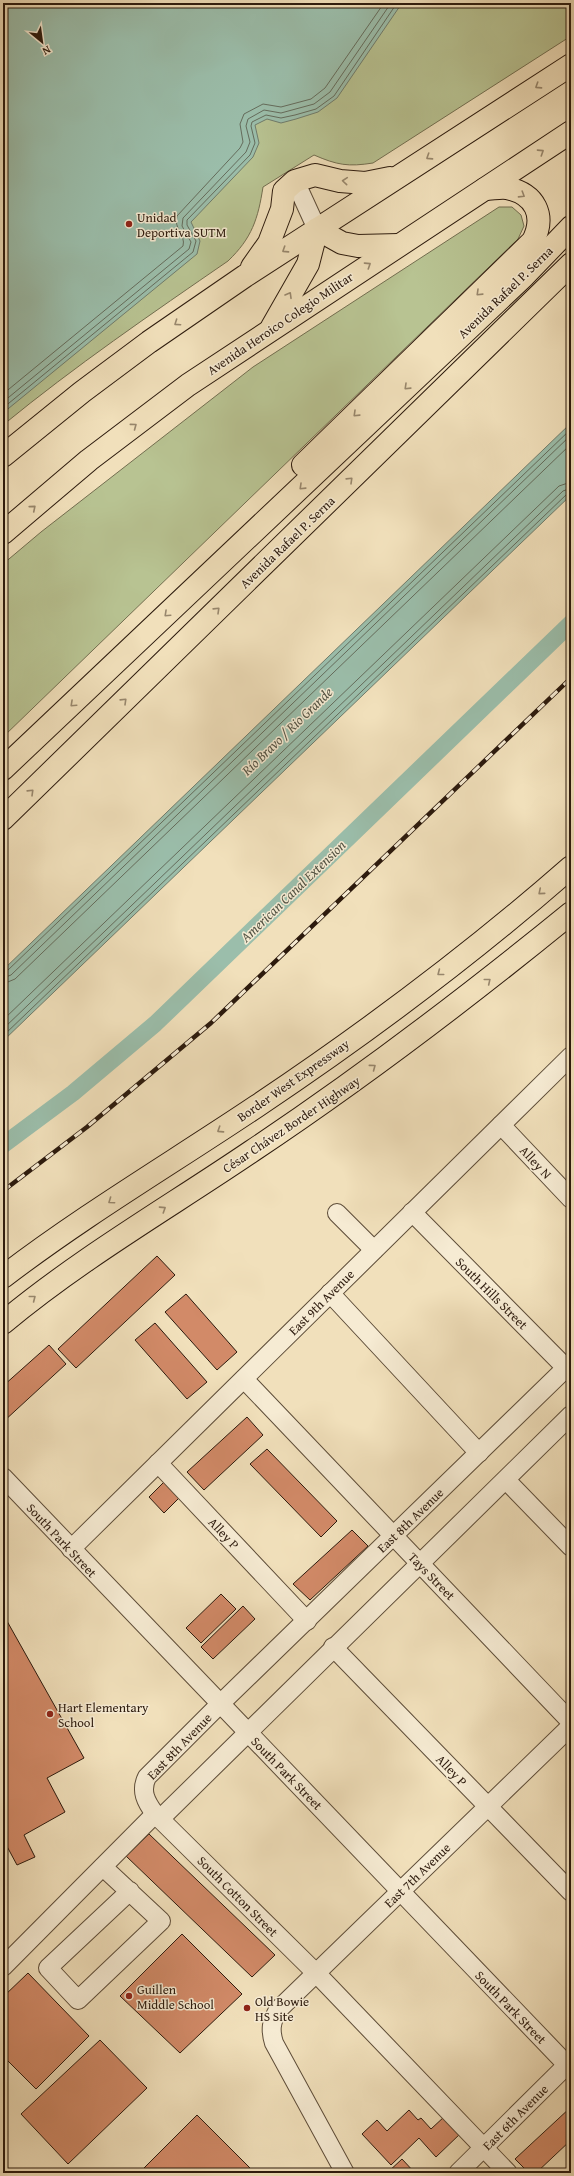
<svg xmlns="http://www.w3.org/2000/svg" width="574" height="2176" viewBox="0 0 574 2176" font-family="'Gentium Book Plus',serif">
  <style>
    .green { fill: #b8c392; stroke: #726e50 }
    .water { fill: #9bbeab; stroke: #6f7c6c }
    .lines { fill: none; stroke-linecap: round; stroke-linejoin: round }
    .shore { stroke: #646c5c; stroke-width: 1 }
    .canal { stroke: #9bbeab; stroke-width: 17 }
    .building { fill: #d28a68; stroke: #2c1a0d }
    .minor-casing { stroke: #5d4c38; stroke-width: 20 }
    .major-casing { stroke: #2c1a0d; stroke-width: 24 }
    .highway-casing { stroke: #2c1a0d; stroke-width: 24 }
    .minor { stroke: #f6ebd3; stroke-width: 18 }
    .major { stroke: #f1e0bb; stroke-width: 22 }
    .highway { stroke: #f1e0bb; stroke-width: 22 }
    .rail-casing { stroke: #2c1a0d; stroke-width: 4.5 }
    .rail { stroke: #f6ebd3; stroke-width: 3; stroke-dasharray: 9; stroke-linecap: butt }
    .oneway { stroke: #98876d }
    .poi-dot { fill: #8f2418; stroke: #f6ebd3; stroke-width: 1.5 }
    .labels { text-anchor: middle; stroke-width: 3; stroke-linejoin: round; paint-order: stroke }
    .poi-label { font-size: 13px; fill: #2c1a0d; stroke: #f6ebd3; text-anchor: start }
    .street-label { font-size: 13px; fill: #2c1a0d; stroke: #f6ebd3 }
    .water-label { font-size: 14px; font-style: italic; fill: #535344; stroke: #f6ebd3 }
  </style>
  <rect width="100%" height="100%" fill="#f1e0bb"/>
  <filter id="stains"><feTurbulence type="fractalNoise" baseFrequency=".005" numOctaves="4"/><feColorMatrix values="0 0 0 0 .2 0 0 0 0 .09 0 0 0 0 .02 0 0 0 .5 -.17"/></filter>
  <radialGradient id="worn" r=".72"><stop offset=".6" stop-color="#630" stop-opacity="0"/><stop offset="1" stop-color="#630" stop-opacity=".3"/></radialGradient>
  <g class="green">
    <path d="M 3,3 L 571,3 L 571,36 L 373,163 C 348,167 337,165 314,155 L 263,187 C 258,219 252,238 228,261 C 151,314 75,366 3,425 Z"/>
    <path d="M 499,207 L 512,207 L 521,215 L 524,226 L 518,239 L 3,737 L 3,564 L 41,532 L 253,367 Z"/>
  </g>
  <g class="water">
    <path d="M 3,3 L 402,3 L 337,98 L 318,112 L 296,119 L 281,123 L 267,119 L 255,125 L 259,143 L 253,157 L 191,222 L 200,241 L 197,254 L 3,413 Z"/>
    <path d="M 571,423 L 571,495 L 3,1041 L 3,970 Z"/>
  </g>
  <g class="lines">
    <g class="shore">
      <path d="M 3,394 L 183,246 C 186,235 173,228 177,216 L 240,148 L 243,142 L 240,124 L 244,114 L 263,104 L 281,107 L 311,99 L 325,88 L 384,3"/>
      <path d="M 3,402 L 189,249 L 191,242 L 182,226 L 183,218 L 246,152 L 250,142 L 246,126 L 248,119 L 264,110 L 281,113 L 314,104 L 330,92 L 391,3"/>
      <path d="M 3,408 L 193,252 L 196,241 L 187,225 L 187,220 L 250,155 L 255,143 L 251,126 L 252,122 L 266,115 L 281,118 L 295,115 L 316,109 L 334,96 L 397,3"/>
      <path d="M 3,973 L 7,971 L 571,429"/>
      <path d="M 3,978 L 11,975 L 571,435"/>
      <path d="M 3,984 L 15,979 L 571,444"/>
      <path d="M 3,1020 L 559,486 L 571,482"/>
      <path d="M 3,1029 L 563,491 L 571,488"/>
      <path d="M 3,1036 L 567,494 L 571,493"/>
    </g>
    <path class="canal" d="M 3,1145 L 73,1093 L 155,1024 L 571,623"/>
  </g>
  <g class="building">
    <path d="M 157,1256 L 175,1275 L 76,1368 L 58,1349 Z"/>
    <path d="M 186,1294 L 237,1352 L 217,1370 L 165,1312 Z"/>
    <path d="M 155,1323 L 207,1382 L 187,1399 L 135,1340 Z"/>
    <path d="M 49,1345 L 66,1364 L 3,1422 L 3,1386 Z"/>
    <path d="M 247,1417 L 263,1435 L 204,1490 L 187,1472 Z"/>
    <path d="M 267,1449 L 337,1521 L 321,1537 L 250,1464 Z"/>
    <path d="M 165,1481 L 180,1497 L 164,1513 L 149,1497 Z"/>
    <path d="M 352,1530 L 368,1546 L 310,1600 L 293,1584 Z"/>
    <path d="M 221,1594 L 236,1609 L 201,1643 L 186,1628 Z"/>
    <path d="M 243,1606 L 255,1619 L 213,1659 L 201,1647 Z"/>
    <path d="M 3,1614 L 84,1758 L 47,1778 L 65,1812 L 24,1835 L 35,1857 L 17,1865 L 3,1839 Z"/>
    <path d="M 149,1834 L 275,1955 L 252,1977 L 126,1856 Z"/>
    <path d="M 182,1934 L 242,1994 L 180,2053 L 120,1996 Z"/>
    <path d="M 28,1973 L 89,2036 L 36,2089 L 3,2056 L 3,1997 Z"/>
    <path d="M 100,2040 L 147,2088 L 68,2164 L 21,2114 Z"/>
    <path d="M 571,2107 L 571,2140 L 536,2173 L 529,2173 L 515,2159 Z"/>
    <path d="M 409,2110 L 418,2120 L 421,2118 L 431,2129 L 445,2116 L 461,2133 L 436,2157 L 419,2138 L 391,2165 L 362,2134 L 377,2120 L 387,2131 Z"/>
    <path d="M 197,2115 L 255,2173 L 139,2173 Z"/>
    <path d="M 402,2159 L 415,2173 L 387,2173 Z"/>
  </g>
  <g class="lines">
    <g class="minor-casing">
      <g id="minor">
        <path d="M 295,181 L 317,229"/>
        <path d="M 501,1125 L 571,1199"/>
        <path d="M 412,1212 L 571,1373"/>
        <path d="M 337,1213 L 374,1250"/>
        <path d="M 330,1293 L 479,1453"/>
        <path d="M 244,1379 L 571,1722"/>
        <path d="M 158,1463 L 307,1621"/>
        <path d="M 3,1477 L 571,2069"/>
        <path d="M 506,1480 L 571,1547"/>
        <path d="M 71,1549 L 571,1056"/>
        <path d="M 333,1647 L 571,1892"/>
        <path d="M 160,1819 L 571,1415"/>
        <path d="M 103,1867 L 161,1921 L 78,2000 L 48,1968 L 130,1891"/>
        <path d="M 3,1967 L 155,1814"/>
        <path d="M 345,2173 L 274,2043 C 270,2030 271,2022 278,2010 L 571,1726"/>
        <path d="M 458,2173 L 571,2061"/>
        <path d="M 508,2173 L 317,1974 L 155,1814 C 146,1802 140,1791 147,1777 L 220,1704 L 571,1363"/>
      </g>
    </g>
    <g class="major-casing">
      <g id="major">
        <path d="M 252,267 L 269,243 L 282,209 L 284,191 L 295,181 L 315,175 L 340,181 L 365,183 L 390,178"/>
        <path d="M 272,327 L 308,264 L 317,229 L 342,243 L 358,246 L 399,245"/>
        <path d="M 3,456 L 82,392 L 149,342 L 245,276 L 571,65"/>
        <path d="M 3,533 L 89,460 L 188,385 L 571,132"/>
      </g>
    </g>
    <g class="highway-casing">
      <g id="highway">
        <path d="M 303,465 L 533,241 C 546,215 535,194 507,188 C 500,187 492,189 485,189"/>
        <path d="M 3,769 L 524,276 L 571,227"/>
        <path d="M 3,819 L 571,264"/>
        <path d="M 3,1277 C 84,1215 172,1163 257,1106 C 366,1033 473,953 571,867"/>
        <path d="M 3,1323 C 81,1258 168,1208 252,1151 C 363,1077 468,997 571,913"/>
      </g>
    </g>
    <use href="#minor" class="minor"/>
    <use href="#major" class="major"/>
    <use href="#highway" class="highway"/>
    <g class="rail-casing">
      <path id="rail" d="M 3,1191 L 87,1127 L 211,1023 L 571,678"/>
    </g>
    <use href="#rail" class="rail"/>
  </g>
  <defs><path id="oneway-chevron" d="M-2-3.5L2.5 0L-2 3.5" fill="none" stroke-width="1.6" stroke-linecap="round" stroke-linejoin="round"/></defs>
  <g class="oneway">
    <use href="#oneway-chevron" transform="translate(538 86) rotate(147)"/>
    <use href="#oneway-chevron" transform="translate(541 152) rotate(-33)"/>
    <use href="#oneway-chevron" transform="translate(429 157) rotate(147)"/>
    <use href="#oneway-chevron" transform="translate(345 181) rotate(-175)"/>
    <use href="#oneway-chevron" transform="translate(522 195) rotate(32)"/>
    <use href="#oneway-chevron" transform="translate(285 250) rotate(147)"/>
    <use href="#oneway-chevron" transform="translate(368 265) rotate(-33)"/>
    <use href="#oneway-chevron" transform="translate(479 293) rotate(136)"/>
    <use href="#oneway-chevron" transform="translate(289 295) rotate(-60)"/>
    <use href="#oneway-chevron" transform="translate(177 323) rotate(146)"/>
    <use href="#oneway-chevron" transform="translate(407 387) rotate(136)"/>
    <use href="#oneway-chevron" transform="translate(356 414) rotate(136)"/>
    <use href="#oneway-chevron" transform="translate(134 426) rotate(-37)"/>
    <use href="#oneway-chevron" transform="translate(350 480) rotate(-44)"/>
    <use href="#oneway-chevron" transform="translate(302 487) rotate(136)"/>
    <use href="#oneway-chevron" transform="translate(33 508) rotate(-40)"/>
    <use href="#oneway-chevron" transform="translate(217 610) rotate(-44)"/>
    <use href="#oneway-chevron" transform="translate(167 614) rotate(137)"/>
    <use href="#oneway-chevron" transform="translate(124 701) rotate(-44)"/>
    <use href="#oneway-chevron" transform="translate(73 704) rotate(137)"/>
    <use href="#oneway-chevron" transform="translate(31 792) rotate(-44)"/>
    <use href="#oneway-chevron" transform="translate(541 892) rotate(140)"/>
    <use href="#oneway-chevron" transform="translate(440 973) rotate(142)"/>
    <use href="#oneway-chevron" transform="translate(488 981) rotate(-39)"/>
    <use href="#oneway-chevron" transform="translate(373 1067) rotate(-37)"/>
    <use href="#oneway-chevron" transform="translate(220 1130) rotate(147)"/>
    <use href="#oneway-chevron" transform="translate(111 1201) rotate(145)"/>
    <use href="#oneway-chevron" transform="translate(163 1209) rotate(-33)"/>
    <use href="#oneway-chevron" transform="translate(33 1298) rotate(-38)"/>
  </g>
  <g class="poi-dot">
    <circle cx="129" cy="224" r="4"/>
    <circle cx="50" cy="1714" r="4"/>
    <circle cx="129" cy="1996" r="4"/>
    <circle cx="247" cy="2008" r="4"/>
  </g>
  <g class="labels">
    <g class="poi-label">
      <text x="137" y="222">Unidad<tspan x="137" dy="15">Deportiva SUTM</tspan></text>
      <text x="58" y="1712">Hart Elementary<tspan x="58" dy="15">School</tspan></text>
      <text x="137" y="1994">Guillen<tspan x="137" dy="15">Middle School</tspan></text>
      <text x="255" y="2006">Old Bowie<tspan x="255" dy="15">HS Site</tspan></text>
    </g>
    <g class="street-label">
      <text transform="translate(505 292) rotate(-44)" y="5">Avenida Rafael P. Serna</text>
      <text transform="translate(280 323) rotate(-34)" y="5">Avenida Heroico Colegio Militar</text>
      <text transform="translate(287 542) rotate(-44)" y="5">Avenida Rafael P. Serna</text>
      <text transform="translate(293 1080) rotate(-35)" y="5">Border West Expressway</text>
      <text transform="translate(291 1124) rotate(-34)" y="5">César Chávez Border Highway</text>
      <text transform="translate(536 1162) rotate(47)" y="5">Alley N</text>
      <text transform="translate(492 1293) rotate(45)" y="5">South Hills Street</text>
      <text transform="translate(321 1302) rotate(-45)" y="5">East 9th Avenue</text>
      <text transform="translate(410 1520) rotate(-44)" y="5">East 8th Avenue</text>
      <text transform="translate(224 1533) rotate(47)" y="5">Alley P</text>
      <text transform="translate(62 1540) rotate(47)" y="5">South Park Street</text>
      <text transform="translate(432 1576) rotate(46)" y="5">Tays Street</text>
      <text transform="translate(179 1746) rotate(-46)" y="5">East 8th Avenue</text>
      <text transform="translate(452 1770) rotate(46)" y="5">Alley P</text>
      <text transform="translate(287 1773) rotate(46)" y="5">South Park Street</text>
      <text transform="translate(417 1875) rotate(-44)" y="5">East 7th Avenue</text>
      <text transform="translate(238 1896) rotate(45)" y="5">South Cotton Street</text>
      <text transform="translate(511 2007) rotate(46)" y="5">South Park Street</text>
      <text transform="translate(515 2117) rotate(-45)" y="5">East 6th Avenue</text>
    </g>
    <g class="water-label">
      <text transform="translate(287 731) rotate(-44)" y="5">Río Bravo / Rio Grande</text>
      <text transform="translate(293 891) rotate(-44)" y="5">American Canal Extension</text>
    </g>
  </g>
  <rect width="574" height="2176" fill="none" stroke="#f1e0bb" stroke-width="16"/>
  <rect x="4" y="4" width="566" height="2168" fill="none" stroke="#2c1a0d" stroke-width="2"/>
  <rect x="8" y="8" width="558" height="2160" fill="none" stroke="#2c1a0d"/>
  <g transform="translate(42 42) rotate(151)" stroke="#f6ebd3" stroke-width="3" paint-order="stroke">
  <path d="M0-3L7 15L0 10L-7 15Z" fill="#2c1a0d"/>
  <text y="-6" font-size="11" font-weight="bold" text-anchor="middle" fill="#2c1a0d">N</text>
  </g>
  <rect width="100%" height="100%" filter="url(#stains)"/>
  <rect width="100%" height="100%" fill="url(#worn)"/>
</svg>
